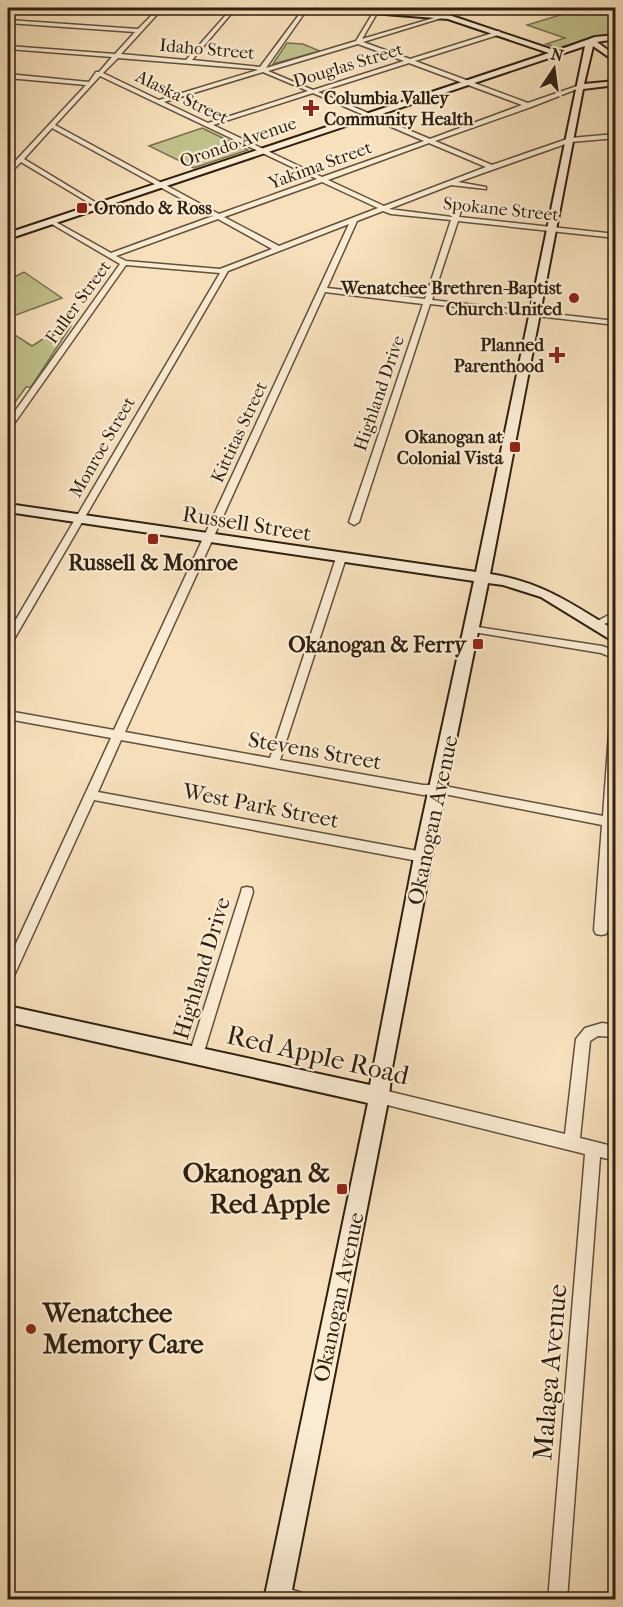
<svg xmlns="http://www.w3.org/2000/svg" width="623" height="1607" viewBox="0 0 623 1607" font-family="'IM FELL French Canon',serif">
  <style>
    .green { fill: #c1c28d; stroke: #78704f; stroke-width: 1.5 }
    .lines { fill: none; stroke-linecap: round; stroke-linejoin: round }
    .street-casing { stroke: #60503c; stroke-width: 3 }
    .secondary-casing { stroke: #2e1f11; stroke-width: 4 }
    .street { fill: #faecd3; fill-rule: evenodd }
    .secondary { fill: #faecd3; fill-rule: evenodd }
    .poi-dot { fill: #8f2418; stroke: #faecd3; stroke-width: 2 }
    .labels { text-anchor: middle; stroke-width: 4.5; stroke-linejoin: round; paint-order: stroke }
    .far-street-label { font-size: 18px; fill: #2e1f11; stroke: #faecd3 }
    .far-poi-label { font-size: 18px; font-weight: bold; fill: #2e1f11; stroke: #faecd3; text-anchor: end }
    .street-label { font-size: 22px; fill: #2e1f11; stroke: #faecd3 }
    .poi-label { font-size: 22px; font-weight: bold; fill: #2e1f11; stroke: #faecd3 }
    .near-street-label { font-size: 27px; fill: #2e1f11; stroke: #faecd3 }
    .near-poi-label { font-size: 27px; font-weight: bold; fill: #2e1f11; stroke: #faecd3; text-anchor: end }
  </style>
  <rect width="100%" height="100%" fill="#f7e1bc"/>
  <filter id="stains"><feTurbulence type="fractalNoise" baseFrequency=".00333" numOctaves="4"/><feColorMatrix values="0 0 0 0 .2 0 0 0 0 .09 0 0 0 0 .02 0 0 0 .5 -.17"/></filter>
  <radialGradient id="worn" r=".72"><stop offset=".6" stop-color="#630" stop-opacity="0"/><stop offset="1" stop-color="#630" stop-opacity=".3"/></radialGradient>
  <g class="green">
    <path d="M 590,8 L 611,8 L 615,10 L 615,35 L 585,40 L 558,48 L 546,44 L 565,38 L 527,25 L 570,12 L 585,13 Z"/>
    <path d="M 287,43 L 303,44 L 320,51 L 273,64 Z"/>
    <path d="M 202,128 L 248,150 L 194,168 L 149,146 Z"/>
    <path d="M 24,272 L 62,298 L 8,318 L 8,275 L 12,278 Z"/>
    <path d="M 65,325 L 71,326 L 31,387 L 26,387 L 8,412 L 8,335 L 12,333 L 32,346 Z"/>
  </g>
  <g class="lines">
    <g class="street-casing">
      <g id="street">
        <path d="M 82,8 L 86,8 L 82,12 L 78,12 Z"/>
        <path d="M 159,8 L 163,8 L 121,54 L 186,60 L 232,8 L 236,8 L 192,60 L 260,67 L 304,8 L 308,8 L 266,68 L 356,41 L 376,8 L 380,8 L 362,39 L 468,8 L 474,8 L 363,42 L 410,59 L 499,31 L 501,34 L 415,61 L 528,103 L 577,86 L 582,87 L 531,107 L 435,141 L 492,165 L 570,138 L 616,134 L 616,138 L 571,142 L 458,182 L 486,187 L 486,189 L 451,185 L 389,209 L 452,217 L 456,207 L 459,205 L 462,207 L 459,217 L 616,234 L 616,238 L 458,221 L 432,300 L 616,321 L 616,325 L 430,304 L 359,522 L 354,525 L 349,522 L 423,304 L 325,292 L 125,732 L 270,758 L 336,558 L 341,555 L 344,556 L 346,558 L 280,760 L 423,785 L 439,785 L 603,816 L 610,719 L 616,715 L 616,828 L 608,930 L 606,934 L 601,935 L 596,934 L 594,930 L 602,825 L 439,793 L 423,795 L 121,740 L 98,792 L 423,852 L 427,853 L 429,857 L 427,861 L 423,862 L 94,800 L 13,978 L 8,980 L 8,961 L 111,738 L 8,719 L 8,711 L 114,730 L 349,224 L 228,271 L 13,641 L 8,644 L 8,633 L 220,273 L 126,265 L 11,428 L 8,428 L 8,421 L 120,264 L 50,223 L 50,221 L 54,221 L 111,253 L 213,216 L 52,128 L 24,159 L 100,205 L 100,207 L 96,207 L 21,162 L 10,173 L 8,174 L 8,169 L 86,85 L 8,78 L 8,74 L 89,82 L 96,72 L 99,72 L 112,57 L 8,49 L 8,46 L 115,54 L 135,32 L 8,23 L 8,20 L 138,29 ZM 358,44 L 404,61 L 313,90 L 268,71 ZM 118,58 L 254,69 L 258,70 L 159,100 L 103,73 ZM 409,63 L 522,105 L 430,139 L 318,92 ZM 263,72 L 308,91 L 208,123 L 164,102 ZM 100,76 L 317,179 L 219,214 L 55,125 ZM 313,93 L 424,141 L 322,177 L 213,125 ZM 429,143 L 486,167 L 384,206 L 328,180 ZM 322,182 L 378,208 L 279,246 L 224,217 ZM 383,211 L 391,214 L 451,220 L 425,299 L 327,288 L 357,221 ZM 218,219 L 272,249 L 220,269 L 126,261 L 116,256 Z"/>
        <path d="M 576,8 L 587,8 L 587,11 L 568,11 Z"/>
        <path d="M 616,611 L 616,619 L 595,628 L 590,625 Z"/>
        <path d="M 471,626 L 602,646 L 616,651 L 616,659 L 601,653 L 467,631 L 466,629 L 467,627 Z"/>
        <path d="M 247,887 L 252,888 L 253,892 L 203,1055 L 201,1060 L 196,1061 L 191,1060 L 189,1055 L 241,892 L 242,888 Z"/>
        <path d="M 602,1023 L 616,1025 L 616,1037 L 598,1036 L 590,1041 L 580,1138 L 616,1147 L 616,1161 L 600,1157 L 567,1600 L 548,1600 L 585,1154 L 379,1103 L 374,1101 L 372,1096 L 374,1091 L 379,1089 L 565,1134 L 576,1039 L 585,1028 Z"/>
        <path d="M 278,1585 L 302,1593 L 304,1600 L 271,1600 L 269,1594 L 271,1587 Z"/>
      </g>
    </g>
    <g class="secondary-casing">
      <g id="secondary">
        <path d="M 14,8 L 21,8 L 8,18 L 8,13 Z"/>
        <path d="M 309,8 L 336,8 L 449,15 L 556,51 L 595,37 L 616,35 L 616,39 L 597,42 L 616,56 L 616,62 L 593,46 L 584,84 L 616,81 L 616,85 L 583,89 L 490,574 C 542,582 572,604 616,631 L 616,643 L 541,597 L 503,585 L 488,583 L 432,857 L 392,1068 L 389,1096 L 290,1600 L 264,1600 L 368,1103 L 8,1022 L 8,1006 L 370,1085 L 414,857 L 474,581 L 8,512 L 8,504 L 476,572 L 585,46 L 11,238 L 8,239 L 8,233 L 549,53 L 448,19 Z"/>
      </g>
    </g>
    <use href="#street" class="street"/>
    <use href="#secondary" class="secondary"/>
  </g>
  <g class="poi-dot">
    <path d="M308 99h6v6h6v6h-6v6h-6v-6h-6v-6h6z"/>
    <rect x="76" y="202" width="12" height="12" rx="3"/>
    <circle cx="574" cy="298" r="6"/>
    <path d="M554 346h6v6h6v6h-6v6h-6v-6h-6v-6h6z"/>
    <rect x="509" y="441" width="12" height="12" rx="3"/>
    <rect x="147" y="533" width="12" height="12" rx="3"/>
    <rect x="472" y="638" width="12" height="12" rx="3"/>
    <rect x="336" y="1183" width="12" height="12" rx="3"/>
    <circle cx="31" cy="1329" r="6"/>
  </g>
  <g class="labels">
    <g class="far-street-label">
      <text transform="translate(207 49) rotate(5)" y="6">Idaho Street</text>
      <text transform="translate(348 65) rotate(-17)" y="6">Douglas Street</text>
      <text transform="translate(182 97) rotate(26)" y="6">Alaska Street</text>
      <text transform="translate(238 142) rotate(-19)" y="6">Orondo Avenue</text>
      <text transform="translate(320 165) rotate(-20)" y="6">Yakima Street</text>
      <text transform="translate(501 209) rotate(6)" y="6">Spokane Street</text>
      <text transform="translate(78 302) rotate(-54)" y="6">Fuller Street</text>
      <text transform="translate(379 393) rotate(-71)" y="6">Highland Drive</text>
      <text transform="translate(239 432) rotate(-65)" y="6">Kittitas Street</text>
      <text transform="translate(102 447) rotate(-60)" y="6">Monroe Street</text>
    </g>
    <g class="far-poi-label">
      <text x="324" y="104" text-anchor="start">Columbia Valley<tspan x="324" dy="21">Community Health</tspan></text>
      <text x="94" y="214" text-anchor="start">Orondo &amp; Ross</text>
      <text x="562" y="294">Wenatchee Brethren-Baptist<tspan x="562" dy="21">Church United</tspan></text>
      <text x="544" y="351">Planned<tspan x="544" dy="21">Parenthood</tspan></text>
      <text x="503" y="443">Okanogan at<tspan x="503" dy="21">Colonial Vista</tspan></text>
    </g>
    <g class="street-label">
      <text transform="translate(247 523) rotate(9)" y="8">Russell Street</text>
      <text transform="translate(315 750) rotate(10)" y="8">Stevens Street</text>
      <text transform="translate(261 805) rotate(11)" y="8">West Park Street</text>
      <text transform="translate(432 820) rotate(-78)" y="8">Okanogan Avenue</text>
      <text transform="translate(201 968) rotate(-73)" y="8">Highland Drive</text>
      <text transform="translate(338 1297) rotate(-78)" y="8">Okanogan Avenue</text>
    </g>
    <g class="poi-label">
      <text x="153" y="570">Russell &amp; Monroe</text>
      <text x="466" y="652" text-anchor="end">Okanogan &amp; Ferry</text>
    </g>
    <g class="near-street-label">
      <text transform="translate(318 1055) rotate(13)" y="9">Red Apple Road</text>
      <text transform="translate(550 1372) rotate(-85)" y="9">Malaga Avenue</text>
    </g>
    <g class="near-poi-label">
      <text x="330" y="1182">Okanogan &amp;<tspan x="330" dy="31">Red Apple</tspan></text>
      <text x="43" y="1322" text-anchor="start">Wenatchee<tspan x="43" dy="31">Memory Care</tspan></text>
    </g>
  </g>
  <rect width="623" height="1607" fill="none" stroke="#f7e1bc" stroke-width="30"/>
  <rect x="9" y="9" width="605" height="1589" fill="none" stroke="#2e1f11" stroke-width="3"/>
  <rect x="15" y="15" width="593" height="1577" fill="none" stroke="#2e1f11" stroke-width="1.5"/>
  <g transform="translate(554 69) rotate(13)" stroke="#faecd3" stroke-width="4.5" paint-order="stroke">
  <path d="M0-4.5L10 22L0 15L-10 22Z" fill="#2e1f11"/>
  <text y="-9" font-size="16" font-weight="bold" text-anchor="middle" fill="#2e1f11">N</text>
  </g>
  <rect width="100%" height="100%" filter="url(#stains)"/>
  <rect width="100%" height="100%" fill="url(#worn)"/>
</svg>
